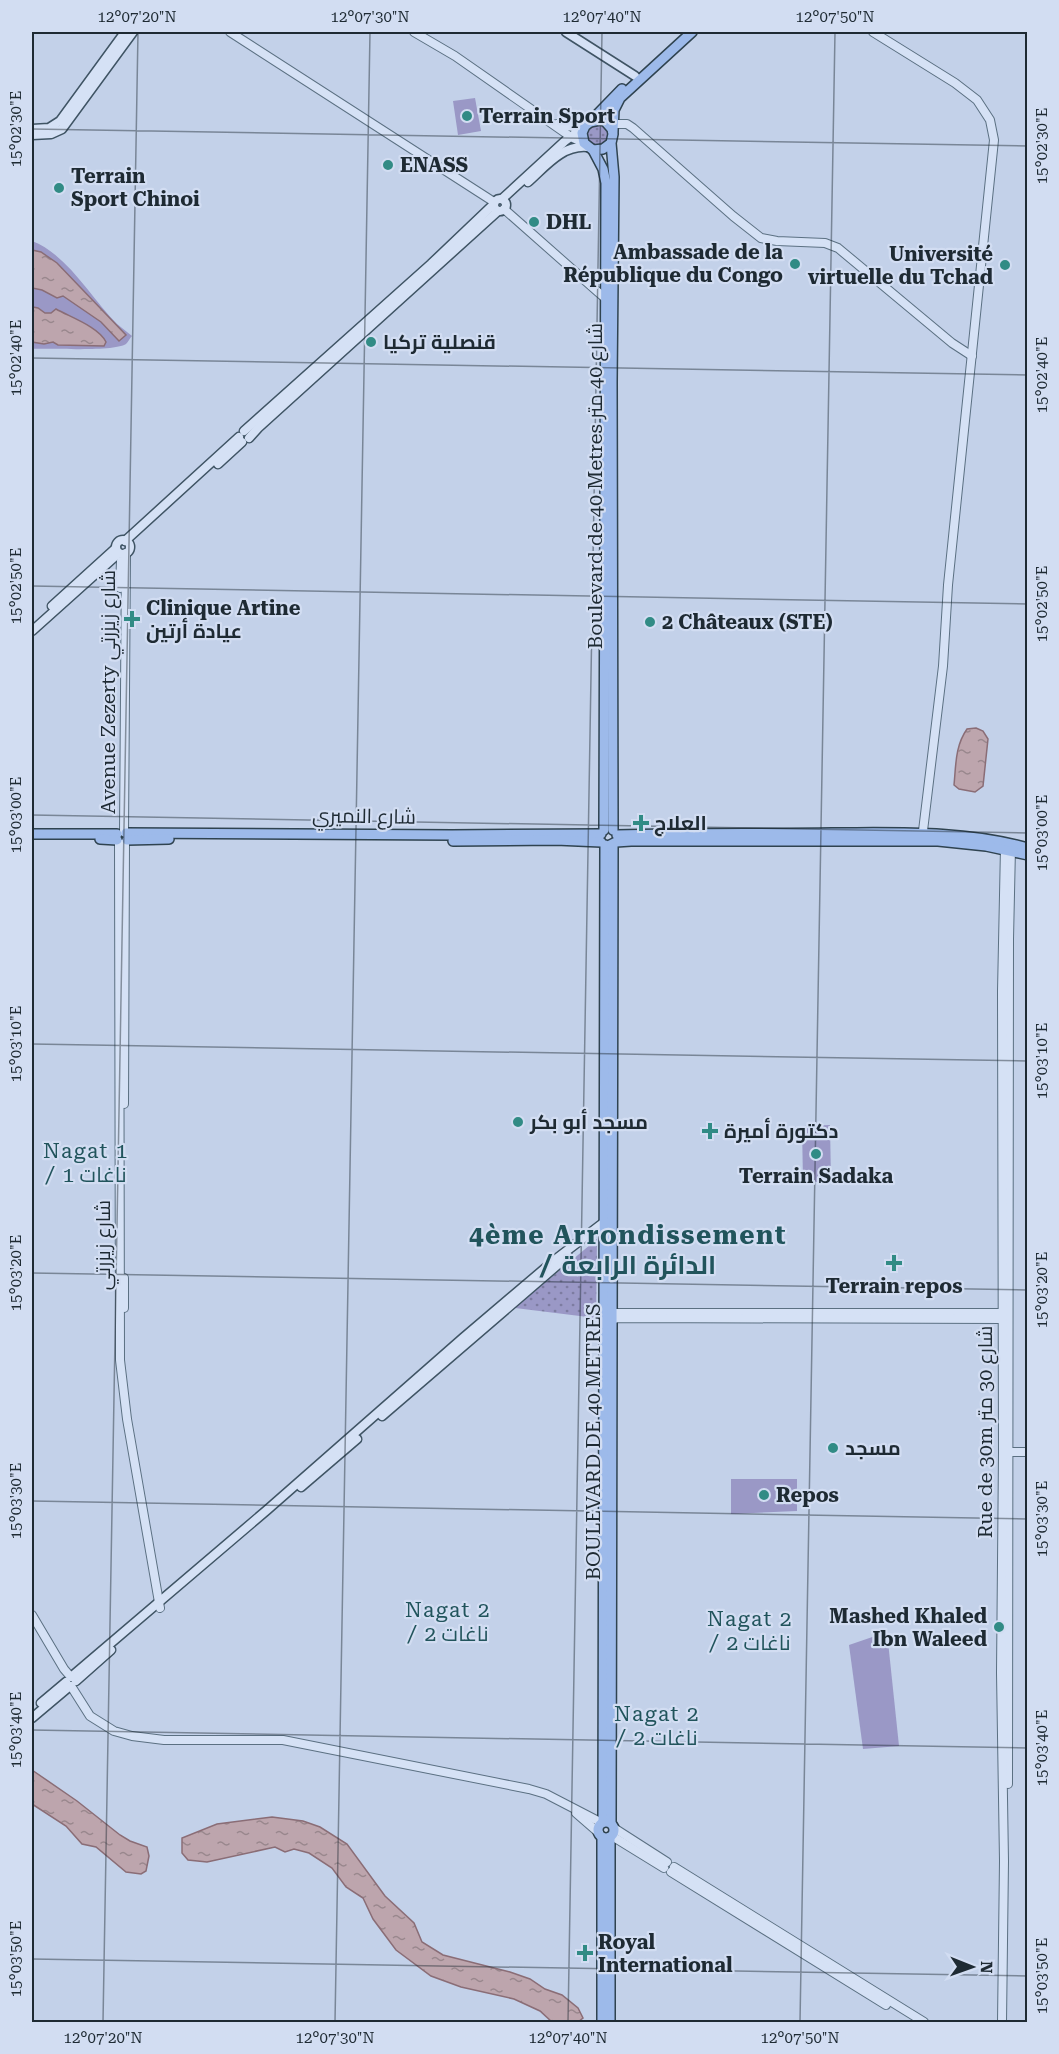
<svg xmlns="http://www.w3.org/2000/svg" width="1059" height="2054" viewBox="0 0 1059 2054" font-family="'Roboto Serif',Cairo,serif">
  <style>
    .grass { fill: #9a98c6 }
    .park { fill: url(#park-dots) }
    .water { fill: url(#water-ripples); stroke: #8a6d76; stroke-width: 1.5 }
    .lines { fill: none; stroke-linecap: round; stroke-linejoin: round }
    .tertiary-casing { stroke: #5b7082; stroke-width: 10 }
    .secondary-casing { stroke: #3f5464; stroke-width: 11 }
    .primary-casing { stroke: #2f4350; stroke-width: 12 }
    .tertiary { stroke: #d5e1f5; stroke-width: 8 }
    .secondary { stroke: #d5e1f5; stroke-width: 8 }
    .primary { stroke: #9dbaea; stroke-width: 9 }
    .ticks { fill: none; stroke: #1e2a33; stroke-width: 1.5; stroke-opacity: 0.45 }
    .poi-dot { fill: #318b85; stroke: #d2ddf2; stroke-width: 2 }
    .labels { text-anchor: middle; stroke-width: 4.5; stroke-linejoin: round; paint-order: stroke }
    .poi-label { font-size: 20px; font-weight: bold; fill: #1e2a33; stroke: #d2ddf2; text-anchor: start }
    .street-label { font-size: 20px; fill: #1e2a33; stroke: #d2ddf2 }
    .neighbourhood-label { font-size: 21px; letter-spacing: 1.5px; fill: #21545c; stroke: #d2ddf2 }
    .district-label { font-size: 26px; font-weight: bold; letter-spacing: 1.5px; fill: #21545c; stroke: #d2ddf2 }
    .neatline { fill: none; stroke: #1e2a33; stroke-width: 2 }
    .ticks-label { font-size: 15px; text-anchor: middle; fill: #1e2a33 }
  </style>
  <defs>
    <pattern id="park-dots" width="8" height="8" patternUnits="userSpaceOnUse" patternTransform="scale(1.5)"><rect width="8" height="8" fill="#9a98c6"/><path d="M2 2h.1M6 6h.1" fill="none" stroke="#7d7ca1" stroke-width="1.8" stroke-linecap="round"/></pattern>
    <pattern id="water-ripples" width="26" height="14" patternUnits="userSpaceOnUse" patternTransform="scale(1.5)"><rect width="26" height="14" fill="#bda5ad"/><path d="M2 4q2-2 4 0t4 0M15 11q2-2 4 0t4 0" fill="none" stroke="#99878d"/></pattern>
  </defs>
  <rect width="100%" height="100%" fill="#c3d1e9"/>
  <g class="grass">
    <path d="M 475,98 L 481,131 L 458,135 L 453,101 Z"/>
    <path d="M 32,241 C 67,254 91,298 117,324 C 122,328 127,332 132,336 C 130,338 128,342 126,344 C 114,352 49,348 32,349 Z"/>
    <path d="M 830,1125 L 831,1182 L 803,1182 L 802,1126 Z"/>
    <path d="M 731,1479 L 797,1479 L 797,1511 L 731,1514 Z"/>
    <path d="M 887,1632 L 899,1746 L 863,1749 L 849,1645 Z"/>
  </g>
  <g class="park">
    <circle cx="597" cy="135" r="11"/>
    <path d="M 597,1239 L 596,1318 L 515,1308 Z"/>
  </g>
  <g class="water">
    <path d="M 32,250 L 41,252 L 57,263 L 126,335 L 119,341 L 101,322 L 63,296 L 57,298 L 42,290 L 32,288 Z"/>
    <path d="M 33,307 L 38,308 L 45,313 L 51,313 L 56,309 C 70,317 99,327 106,342 L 104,346 L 58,345 L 53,342 L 44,344 L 32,342 Z"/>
    <path d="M 976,728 L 983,731 L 988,739 L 983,786 L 975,792 L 959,789 L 954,785 C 956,765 955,746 967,729 Z"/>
    <path d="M 32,1770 L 77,1801 L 120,1835 L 130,1841 L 147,1847 L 149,1856 L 146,1871 L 141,1874 L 126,1872 L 96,1847 L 82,1844 L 66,1826 L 32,1804 Z"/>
    <path d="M 272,1817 L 303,1821 L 320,1827 L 347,1844 L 385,1896 L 414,1923 L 422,1942 L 443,1955 L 510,1972 L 530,1979 L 545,1989 L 562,1995 L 578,2008 L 583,2018 L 578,2022 L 552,2022 L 540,2011 L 514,1999 L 461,1987 L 431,1976 L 396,1950 L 373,1919 L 363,1898 L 346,1887 L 332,1868 L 309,1853 L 294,1849 L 285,1852 L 275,1847 L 207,1862 L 188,1860 L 182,1853 L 182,1838 L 217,1824 Z"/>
  </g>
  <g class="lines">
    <g class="tertiary-casing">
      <g id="tertiary">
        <path d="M 230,32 L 494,202"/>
        <path d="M 414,32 L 455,56 L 571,137 L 584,143"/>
        <path d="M 873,32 L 955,83 L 977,100 L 990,120 L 994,140 L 948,585 L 943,666 L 922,839"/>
        <path d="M 557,124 L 573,127 L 586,124"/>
        <path d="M 613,124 L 627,124 L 633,128 L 733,216 L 761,238 L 777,241 L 825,243 L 838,248 L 952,343 L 972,356"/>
        <path d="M 504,209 L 598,292 L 605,298 L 610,298"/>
        <path d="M 120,588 L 121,561"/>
        <path d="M 124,832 L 126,553"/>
        <path d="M 119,843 L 120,1360 L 127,1419 L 160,1608"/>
        <path d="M 124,1104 L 125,843"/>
        <path d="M 124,1278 L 124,1308"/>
        <path d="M 609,1314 L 611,1313 L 1005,1313"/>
        <path d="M 609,1320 L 618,1318 L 1005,1319"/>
        <path d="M 1005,1452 L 1028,1452"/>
        <path d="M 32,1615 L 64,1669 L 70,1676"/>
        <path d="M 71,1686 L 90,1716 L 114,1731 L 132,1736 L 164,1740 L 283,1740 L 529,1789 L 546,1794 L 602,1823"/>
        <path d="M 1008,1784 L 1009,939 L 1011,848"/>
        <path d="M 576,1813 L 599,1833"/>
        <path d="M 614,1828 L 667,1862"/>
        <path d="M 612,1836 L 664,1868"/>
        <path d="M 674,1867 L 924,2022"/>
        <path d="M 671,1872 L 886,2005"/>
        <path d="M 1002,2022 L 1004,1861 L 1001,1673 L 1003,1452 L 1002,991 L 1005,847"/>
      </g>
    </g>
    <g class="secondary-casing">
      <g id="secondary">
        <path d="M 566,32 L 635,76"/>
        <path d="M 32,129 L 49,128 L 60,121 L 125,32"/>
        <path d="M 32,135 L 51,134 L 62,129 L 133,32"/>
        <path d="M 528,182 C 546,166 562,145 587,147"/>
        <circle cx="500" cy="205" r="6"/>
        <path d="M 502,199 L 565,141 L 585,126"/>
        <path d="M 244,431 L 431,264 L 494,204"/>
        <path d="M 249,438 L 258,428 L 498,211"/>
        <path d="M 218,464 L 242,442"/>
        <circle cx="123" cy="547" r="7"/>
        <path d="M 125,541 L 239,437"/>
        <path d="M 52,606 L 116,548"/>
        <path d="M 32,631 L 119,553"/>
        <path d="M 382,1416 L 568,1256"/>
        <path d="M 301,1487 L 357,1439"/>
        <path d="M 71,1677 L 267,1510 L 463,1338 L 556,1259 L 607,1220"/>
        <path d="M 76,1681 L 111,1650"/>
        <path d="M 41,1703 L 66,1682"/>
        <path d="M 32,1718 L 70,1686"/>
      </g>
    </g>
    <g class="primary-casing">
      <g id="primary">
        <path d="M 590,122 L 622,89"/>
        <path d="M 613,131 L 614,110 L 620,98 L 692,32"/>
        <path d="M 611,143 L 603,149 L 593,150 L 584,143 L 582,133 L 585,126 L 590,122 L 600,120 L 605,121 L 612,129 L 613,134 L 611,143 L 614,177 L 612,382 L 613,830"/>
        <path d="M 593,150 L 603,169 L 606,183 L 604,830"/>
        <path d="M 126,833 L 452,835 L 601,834"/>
        <path d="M 32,834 L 117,834"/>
        <path d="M 617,835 C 688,833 760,834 832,833 C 897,833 964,830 1028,848"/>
        <path d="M 100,839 L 117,840"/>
        <path d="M 127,840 L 169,839"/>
        <path d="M 453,841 L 556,840 L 601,842"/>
        <path d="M 608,846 L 616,842 L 631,841 L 938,841 L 986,846 L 1028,855"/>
        <circle cx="606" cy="1830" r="8"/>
        <path d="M 603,1822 L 605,845"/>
        <path d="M 611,1823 L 613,845"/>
        <path d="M 610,1837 L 610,2022"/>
        <path d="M 602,2022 L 602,1837"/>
      </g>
    </g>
    <use href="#tertiary" class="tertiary"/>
    <use href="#secondary" class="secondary"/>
    <use href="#primary" class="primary"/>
  </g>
  <path class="ticks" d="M 32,129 L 1028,146M 32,358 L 1028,375M 32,586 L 1028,604M 32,815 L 1028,833M 32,1044 L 1028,1061M 32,1273 L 1028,1290M 32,1501 L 1028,1519M 32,1730 L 1028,1748M 32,1959 L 1028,1976M 103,2022 L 138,32M 335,2022 L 370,32M 568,2022 L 602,32M 800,2022 L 835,32"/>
  <g class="poi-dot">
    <circle cx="467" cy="116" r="6"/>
    <circle cx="388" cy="165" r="6"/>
    <circle cx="59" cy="188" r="6"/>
    <circle cx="534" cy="222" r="6"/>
    <circle cx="795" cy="264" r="6"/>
    <circle cx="1005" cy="265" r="6"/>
    <circle cx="371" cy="342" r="6"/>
    <path d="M129 610h6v6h6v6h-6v6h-6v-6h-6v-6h6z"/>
    <circle cx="650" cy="622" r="6"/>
    <path d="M638 814h6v6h6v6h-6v6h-6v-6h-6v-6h6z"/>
    <circle cx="518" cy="1122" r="6"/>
    <path d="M707 1122h6v6h6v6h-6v6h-6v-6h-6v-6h6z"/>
    <circle cx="816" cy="1154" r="6"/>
    <path d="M891 1254h6v6h6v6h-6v6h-6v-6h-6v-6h6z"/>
    <circle cx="833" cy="1448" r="6"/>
    <circle cx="764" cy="1495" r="6"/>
    <circle cx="999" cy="1627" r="6"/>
    <path d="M582 1944h6v6h6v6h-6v6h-6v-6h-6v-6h6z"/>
  </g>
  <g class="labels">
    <g class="poi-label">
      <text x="479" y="123">Terrain Sport</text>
      <text x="400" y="172">ENASS</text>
      <text x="71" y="183">Terrain<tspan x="71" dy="23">Sport Chinoi</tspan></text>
      <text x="546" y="229">DHL</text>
      <text x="783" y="259" text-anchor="end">Ambassade de la<tspan x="783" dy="23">République du Congo</tspan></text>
      <text x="993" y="261" text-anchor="end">Université<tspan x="993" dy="23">virtuelle du Tchad</tspan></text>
      <text x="383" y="349">قنصلية تركيا</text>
      <text x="146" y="615">Clinique Artine<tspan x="146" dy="23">عيادة أرتين</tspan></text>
      <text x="662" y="629">2 Châteaux (STE)</text>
      <text x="654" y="830">العلاج</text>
      <text x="530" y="1129">مسجد أبو بكر</text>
      <text x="724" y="1138">دكتورة أميرة</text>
      <text x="816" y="1183" text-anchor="middle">Terrain Sadaka</text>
      <text x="894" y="1293" text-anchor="middle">Terrain repos</text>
      <text x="845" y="1455">مسجد</text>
      <text x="776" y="1502">Repos</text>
      <text x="987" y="1623" text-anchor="end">Mashed Khaled<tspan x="987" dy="23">Ibn Waleed</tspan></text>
      <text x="598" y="1949">Royal<tspan x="598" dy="23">International</tspan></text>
    </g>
    <g class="street-label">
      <text transform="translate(595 486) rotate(-90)" y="7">Boulevard de 40 Metres شارع 40 متر</text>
      <text transform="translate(108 692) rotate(-90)" y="7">Avenue Zezerty شارع زيزرتي</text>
      <text transform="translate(364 816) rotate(1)" y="7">شارع النميري</text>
      <text transform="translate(103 1245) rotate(-90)" y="7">شارع زيزرتي</text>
      <text transform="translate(985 1432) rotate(-90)" y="7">Rue de 30m شارع 30 متر</text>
      <text transform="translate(593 1442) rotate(-90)" y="7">BOULEVARD DE 40 METRES</text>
    </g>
    <g class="neighbourhood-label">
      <text x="86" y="1158">Nagat 1<tspan x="86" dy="24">/ ناغات 1</tspan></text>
      <text x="448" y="1617">Nagat 2<tspan x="448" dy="24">/ ناغات 2</tspan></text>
      <text x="750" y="1626">Nagat 2<tspan x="750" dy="24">/ ناغات 2</tspan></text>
      <text x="657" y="1721">Nagat 2<tspan x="657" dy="24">/ ناغات 2</tspan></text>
    </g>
    <g class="district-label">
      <text x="628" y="1244">4ème Arrondissement<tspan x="628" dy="30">/ الدائرة الرابعة</tspan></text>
    </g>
  </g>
  <rect width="1059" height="2054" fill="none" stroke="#d2ddf2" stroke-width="66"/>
  <g transform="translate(972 1967) rotate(91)" stroke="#d2ddf2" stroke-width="4.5" paint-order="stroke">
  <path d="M0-4.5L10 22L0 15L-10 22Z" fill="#1e2a33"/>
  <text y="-9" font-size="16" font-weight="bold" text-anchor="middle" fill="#1e2a33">N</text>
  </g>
  <rect x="33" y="33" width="993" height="1988" class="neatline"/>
  <g class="ticks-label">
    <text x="137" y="22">12°07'20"N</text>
    <text x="370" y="22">12°07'30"N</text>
    <text x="602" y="22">12°07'40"N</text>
    <text x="835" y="22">12°07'50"N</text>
    <text transform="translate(16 129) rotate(-90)" y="5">15°02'30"E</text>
    <text transform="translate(1042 146) rotate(-90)" y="5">15°02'30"E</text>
    <text transform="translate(16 358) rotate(-90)" y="5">15°02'40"E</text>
    <text transform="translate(1042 375) rotate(-90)" y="5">15°02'40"E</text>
    <text transform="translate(16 586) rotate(-90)" y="5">15°02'50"E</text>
    <text transform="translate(1042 604) rotate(-90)" y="5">15°02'50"E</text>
    <text transform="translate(16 815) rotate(-90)" y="5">15°03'00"E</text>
    <text transform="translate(1042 833) rotate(-90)" y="5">15°03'00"E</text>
    <text transform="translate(16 1044) rotate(-90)" y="5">15°03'10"E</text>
    <text transform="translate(1042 1061) rotate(-90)" y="5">15°03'10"E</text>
    <text transform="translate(16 1273) rotate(-90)" y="5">15°03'20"E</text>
    <text transform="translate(1042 1290) rotate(-90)" y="5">15°03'20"E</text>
    <text transform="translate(16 1501) rotate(-90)" y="5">15°03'30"E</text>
    <text transform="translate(1042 1519) rotate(-90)" y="5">15°03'30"E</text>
    <text transform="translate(16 1730) rotate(-90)" y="5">15°03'40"E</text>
    <text transform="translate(1042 1748) rotate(-90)" y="5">15°03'40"E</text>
    <text transform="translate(16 1959) rotate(-90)" y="5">15°03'50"E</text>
    <text transform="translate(1042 1976) rotate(-90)" y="5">15°03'50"E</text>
    <text x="103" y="2043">12°07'20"N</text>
    <text x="335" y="2043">12°07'30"N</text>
    <text x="568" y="2043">12°07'40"N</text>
    <text x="800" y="2043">12°07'50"N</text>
  </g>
</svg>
